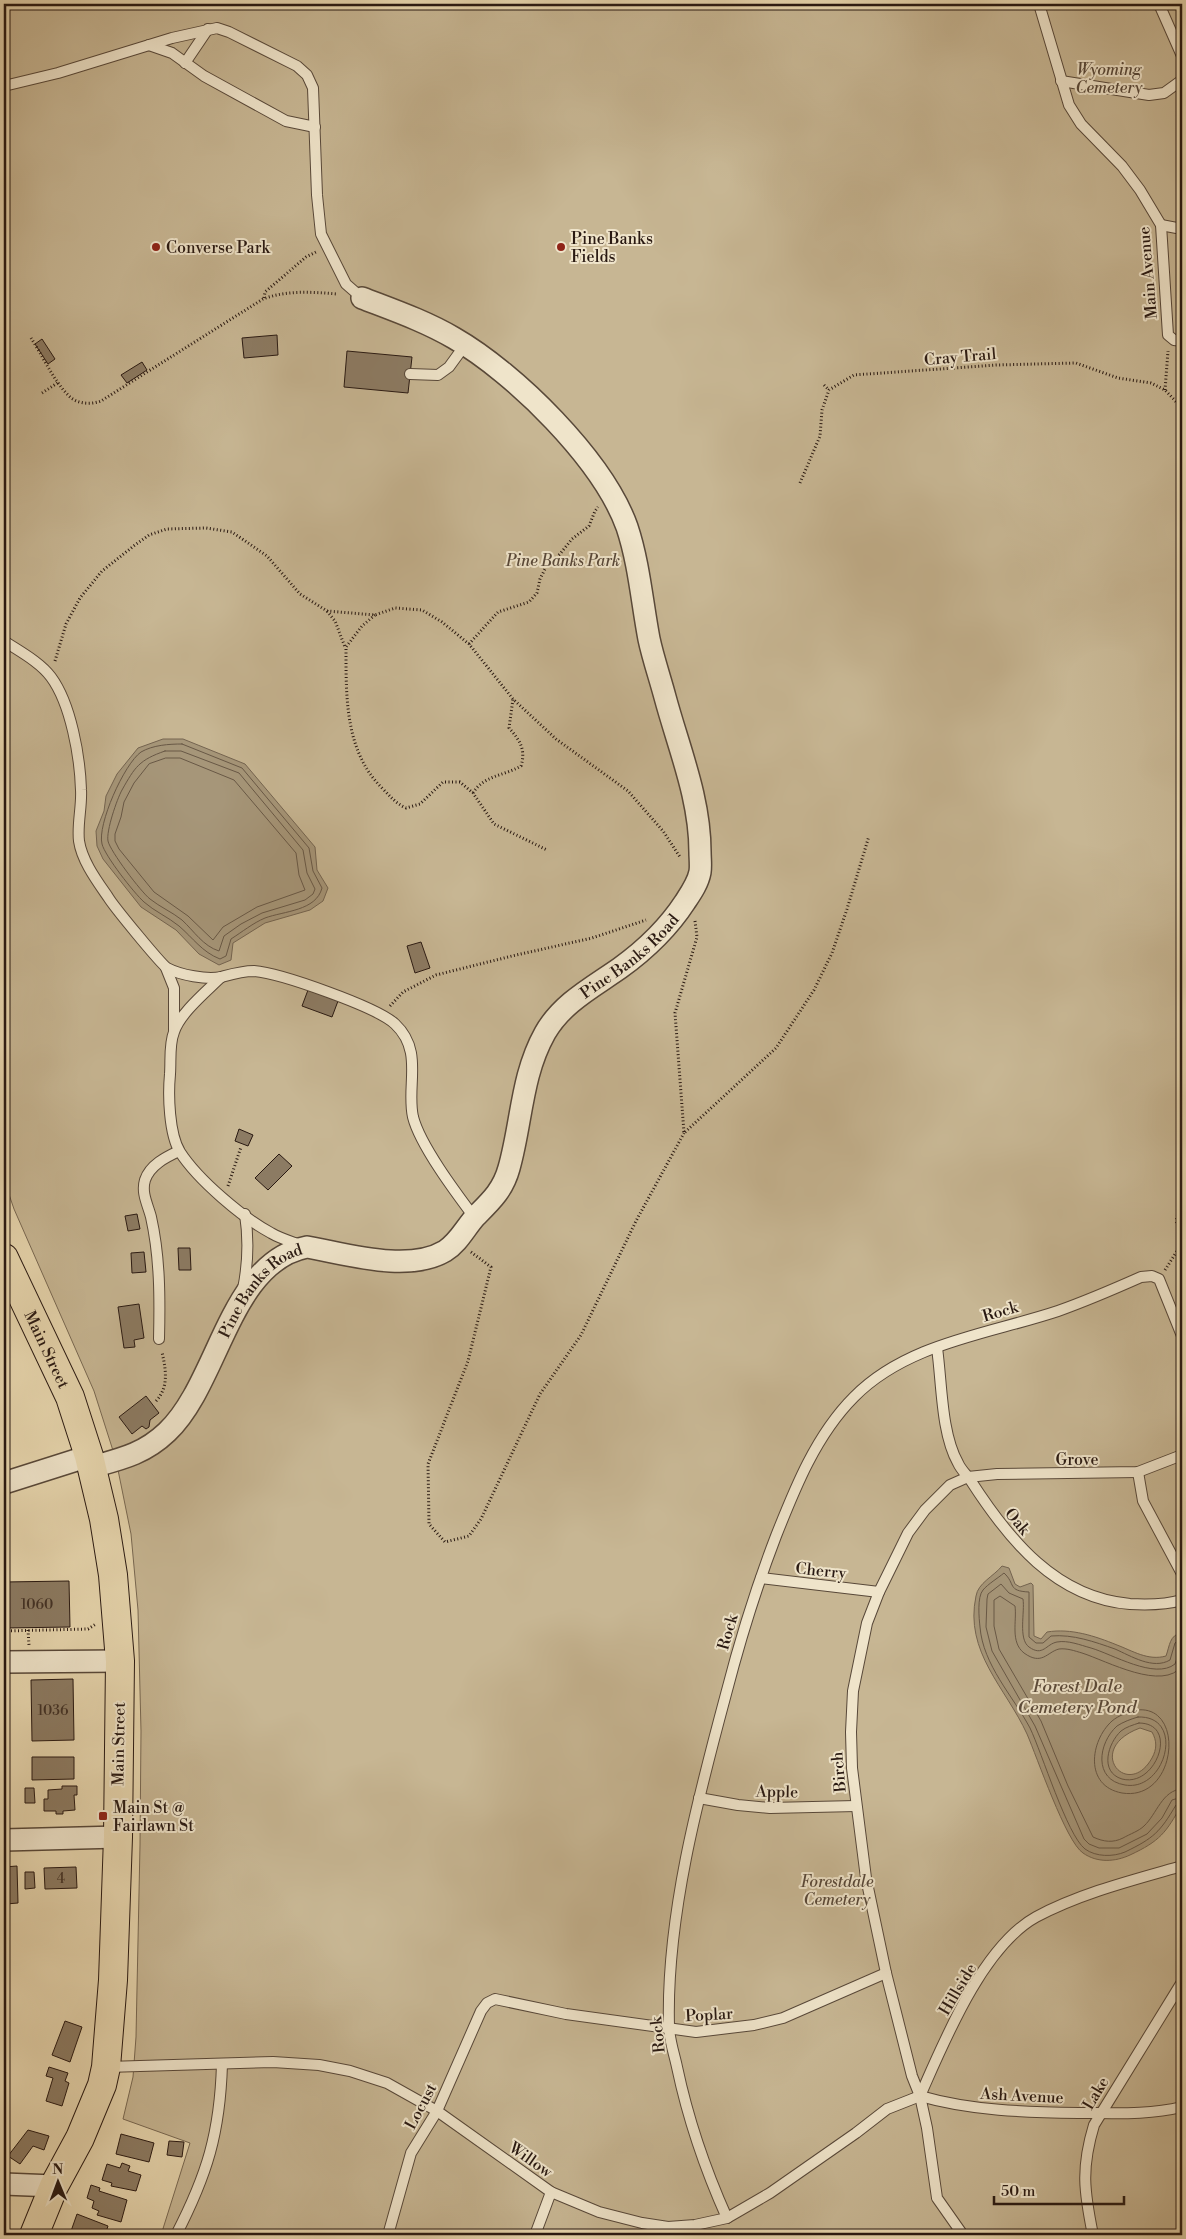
<svg xmlns="http://www.w3.org/2000/svg" width="1186" height="2239" viewBox="0 0 1186 2239" font-family="'Libre Bodoni',serif">
  <style>
    .green { fill: #c7b693; stroke: #786852 }
    .water { fill: #a69679; stroke: #746450; fill-rule: evenodd }
    .lines { fill: none; stroke-linecap: round; stroke-linejoin: round }
    .shore { stroke: #685846; stroke-width: 1 }
    .building { fill: #8c7b63; stroke: #291912 }
    .service-casing { stroke: #584839; stroke-width: 12 }
    .minor-casing { stroke: #584839; stroke-width: 24 }
    .primary-casing { stroke: #291912; stroke-width: 30 }
    .path { stroke: #291912; stroke-width: 3; stroke-dasharray: 1 2.5; stroke-linecap: butt }
    .service { stroke: #efe4ca; stroke-width: 10 }
    .minor { stroke: #efe4ca; stroke-width: 21 }
    .primary { stroke: #e7d6ae; stroke-width: 28 }
    .poi-dot { fill: #8f2418; stroke: #efe4ca; stroke-width: 2 }
    .labels { text-anchor: middle; stroke-width: 4; stroke-linejoin: round; paint-order: stroke }
    .number-label { font-size: 14px; fill: #423226 }
    .park-label { font-size: 16px; font-style: italic; fill: #584839; stroke: #efe4ca }
    .poi-label { font-size: 16px; fill: #291912; stroke: #efe4ca; text-anchor: start }
    .street-label { font-size: 16px; fill: #291912; stroke: #efe4ca }
    .water-label { font-size: 18px; font-style: italic; fill: #5b4b3b; stroke: #efe4ca }
  </style>
  <rect width="100%" height="100%" fill="#e7d6ae"/>
  <filter id="stains"><feTurbulence type="fractalNoise" baseFrequency=".004" numOctaves="4"/><feColorMatrix values="0 0 0 0 .2 0 0 0 0 .09 0 0 0 0 .02 0 0 0 .5 -.17"/></filter>
  <radialGradient id="worn" r=".72"><stop offset=".6" stop-color="#630" stop-opacity="0"/><stop offset="1" stop-color="#630" stop-opacity=".3"/></radialGradient>
  <path class="green" d="M 4,4 L 1182,4 L 1182,2235 L 161,2235 L 190,2143 L 123,2119 L 133,2077 L 136,2037 L 140,1845 L 141,1731 L 138,1610 L 131,1534 L 116,1460 L 94,1391 L 14,1209 L 4,1180 Z"/>
  <g class="water">
    <path d="M 163,739 L 183,739 L 245,764 L 315,847 L 317,870 L 328,888 L 323,901 L 310,910 L 265,923 L 233,943 L 231,960 L 219,965 L 199,954 L 176,930 L 141,907 L 103,859 L 97,846 L 96,831 L 104,811 L 106,796 L 117,774 L 138,748 Z"/>
    <path d="M 1002,1566 L 1009,1568 L 1015,1584 L 1020,1587 L 1031,1583 L 1033,1585 L 1034,1636 L 1041,1639 L 1047,1632 C 1071,1628 1095,1636 1117,1645 C 1133,1651 1148,1661 1166,1656 C 1170,1645 1169,1636 1182,1632 L 1182,1804 C 1166,1833 1160,1841 1130,1855 C 1115,1862 1097,1863 1083,1853 C 1066,1842 1037,1757 1027,1734 C 1006,1688 964,1652 976,1596 C 978,1583 994,1576 1002,1566 ZM 1140,1728 L 1152,1732 C 1157,1741 1157,1749 1152,1758 C 1128,1801 1083,1749 1140,1728 Z"/>
  </g>
  <g class="lines">
    <g class="shore">
      <path d="M 182,744 L 242,768 L 309,848 L 313,871 L 322,888 C 316,911 284,911 265,918 C 253,923 242,932 231,939 L 226,956 L 220,959 C 202,952 193,938 179,926 C 168,917 154,911 144,902 C 134,893 105,856 102,844 C 97,825 124,764 141,752 C 153,745 169,744 182,744 Z"/>
      <path d="M 165,751 L 181,751 L 239,773 L 303,850 L 307,873 L 315,889 L 313,894 L 305,900 L 262,913 L 241,924 L 224,936 L 219,951 C 203,946 194,931 182,920 C 172,912 160,907 150,899 C 141,892 110,851 108,841 C 106,831 117,799 122,790 C 135,767 139,760 165,751 Z"/>
      <path d="M 166,758 L 180,758 L 234,780 L 296,853 L 299,875 L 305,890 L 257,907 L 223,927 L 213,940 L 188,916 L 154,892 L 119,849 L 115,841 L 115,834 L 121,817 L 124,802 L 134,783 L 149,764 Z"/>
      <path d="M 1182,1637 L 1175,1643 L 1170,1660 C 1153,1670 1131,1656 1115,1649 C 1095,1642 1073,1634 1051,1636 L 1043,1643 L 1036,1643 L 1029,1637 L 1029,1592 C 1007,1591 1016,1584 1004,1573 C 998,1578 988,1584 983,1590 C 977,1597 979,1618 980,1627 C 983,1665 1013,1696 1030,1728 C 1042,1753 1067,1835 1085,1849 C 1096,1857 1113,1857 1125,1852 C 1154,1838 1160,1832 1176,1805 L 1182,1803"/>
      <path d="M 1182,1644 L 1175,1664 C 1155,1680 1112,1654 1091,1648 C 1080,1645 1068,1640 1057,1642 C 1046,1644 1043,1657 1029,1647 C 1018,1639 1025,1612 1023,1599 L 1009,1593 L 1001,1584 L 988,1594 L 987,1599 L 986,1627 L 992,1651 L 1035,1726 L 1084,1839 L 1089,1844 L 1099,1848 L 1119,1848 L 1147,1834 L 1162,1818 L 1172,1800 L 1182,1797"/>
      <path d="M 1182,1666 C 1163,1692 1107,1661 1082,1653 C 1075,1651 1067,1648 1059,1649 C 1047,1652 1042,1666 1024,1653 C 1010,1642 1017,1621 1015,1606 L 1000,1596 L 994,1600 L 994,1626 L 999,1649 L 1041,1721 L 1068,1786 L 1093,1837 C 1104,1842 1113,1843 1123,1838 C 1130,1834 1139,1831 1144,1826 C 1157,1814 1162,1790 1182,1789"/>
      <path d="M 1137,1710 C 1186,1704 1177,1802 1122,1793 C 1084,1786 1090,1741 1112,1721 C 1119,1715 1129,1712 1137,1710 Z"/>
      <path d="M 1138,1717 C 1186,1715 1166,1792 1125,1785 C 1093,1780 1098,1743 1117,1726 C 1123,1722 1131,1719 1138,1717 Z"/>
      <path d="M 1139,1723 C 1180,1723 1156,1788 1122,1779 C 1099,1772 1108,1743 1121,1731 C 1126,1727 1133,1725 1139,1723 Z"/>
    </g>
  </g>
  <g class="building">
    <path d="M 277,335 L 278,355 L 244,358 L 242,338 Z"/>
    <path d="M 42,339 L 55,359 L 48,364 L 35,344 Z"/>
    <path d="M 347,351 L 412,357 L 408,393 L 344,387 Z"/>
    <path d="M 142,362 L 147,370 L 127,383 L 121,375 Z"/>
    <path d="M 421,942 L 430,968 L 415,973 L 407,946 Z"/>
    <path d="M 308,990 L 338,1001 L 332,1017 L 302,1006 Z"/>
    <path d="M 239,1129 L 253,1135 L 248,1146 L 235,1141 Z"/>
    <path d="M 279,1154 L 292,1166 L 268,1190 L 255,1178 Z"/>
    <path d="M 137,1214 L 140,1229 L 128,1231 L 125,1216 Z"/>
    <path d="M 178,1248 L 190,1248 L 191,1270 L 179,1270 Z"/>
    <path d="M 144,1252 L 146,1272 L 132,1273 L 131,1253 Z"/>
    <path d="M 139,1304 L 144,1338 L 134,1340 L 135,1347 L 124,1348 L 118,1307 Z"/>
    <path d="M 146,1396 L 159,1413 L 150,1420 L 149,1427 L 146,1429 L 142,1426 L 132,1434 L 119,1417 Z"/>
    <path d="M 69,1581 L 70,1627 L 4,1628 L 4,1582 Z"/>
    <path d="M 73,1679 L 74,1740 L 32,1741 L 31,1680 Z"/>
    <path d="M 32,1757 L 74,1757 L 74,1779 L 32,1780 Z"/>
    <rect x="4" y="1783" width="1" height="30"/>
    <path d="M 62,1786 L 77,1786 L 77,1795 L 74,1795 L 75,1810 L 63,1811 L 63,1814 L 56,1814 L 56,1811 L 44,1811 L 44,1799 L 48,1799 L 48,1790 L 62,1789 Z"/>
    <path d="M 25,1788 L 34,1788 L 35,1803 L 25,1803 Z"/>
    <path d="M 17,1866 L 18,1903 L 6,1904 L 4,1867 Z"/>
    <path d="M 76,1867 L 77,1888 L 45,1889 L 44,1868 Z"/>
    <path d="M 25,1872 L 34,1872 L 35,1888 L 25,1889 Z"/>
    <path d="M 65,2021 L 82,2027 L 70,2062 L 52,2055 Z"/>
    <path d="M 49,2067 L 68,2073 L 65,2081 L 69,2083 L 62,2106 L 46,2101 L 53,2078 L 46,2076 Z"/>
    <path d="M 28,2130 L 49,2136 L 44,2150 L 33,2146 L 20,2164 L 8,2156 Z"/>
    <path d="M 121,2134 L 154,2143 L 149,2162 L 116,2154 Z"/>
    <path d="M 169,2141 L 184,2142 L 182,2157 L 167,2155 Z"/>
    <path d="M 122,2163 L 130,2166 L 128,2171 L 141,2175 L 136,2191 L 111,2186 L 112,2183 L 102,2180 L 107,2164 L 120,2168 Z"/>
    <path d="M 91,2185 L 100,2188 L 99,2191 L 127,2200 L 121,2222 L 97,2215 L 99,2211 L 92,2208 L 94,2201 L 87,2198 Z"/>
    <path d="M 77,2214 L 108,2226 L 105,2235 L 70,2234 Z"/>
  </g>
  <g class="lines">
    <g class="service-casing">
      <g id="service">
        <path d="M 1039,4 L 1069,105 L 1081,124 L 1122,166 L 1140,190 L 1161,225 L 1168,335 L 1174,340 L 1182,341"/>
        <path d="M 1159,4 L 1182,56"/>
        <path d="M 149,45 L 172,53 L 204,76 L 286,121 L 315,127"/>
        <path d="M 185,63 L 208,29"/>
        <path d="M 1061,81 L 1149,95 L 1164,93 L 1182,80"/>
        <path d="M 4,86 L 58,73 L 172,38 L 217,28 L 229,32 L 297,66 L 307,75 L 313,88 L 317,195 L 321,234 L 346,284 L 362,298"/>
        <path d="M 1161,225 L 1182,229"/>
        <path d="M 410,374 L 438,375 L 449,367 L 465,345"/>
        <path d="M 4,641 C 19,651 40,662 51,677 C 71,704 80,757 81,790 C 82,807 77,824 79,841 C 82,861 97,881 108,897 C 114,907 161,964 167,968 C 180,975 207,980 221,977 C 232,974 242,971 254,971 C 280,973 377,1007 395,1024 C 424,1051 406,1086 413,1117 C 420,1145 456,1193 474,1217"/>
        <path d="M 166,968 L 174,988 L 174,1030"/>
        <path d="M 221,977 C 207,991 180,1013 174,1032 C 169,1044 171,1060 170,1074 C 168,1095 169,1134 180,1152 C 198,1180 243,1218 271,1233 C 281,1239 293,1242 303,1246"/>
        <path d="M 243,1289 C 248,1264 249,1240 245,1214"/>
        <path d="M 159,1339 C 160,1298 160,1257 151,1217 C 148,1205 141,1193 145,1180 C 150,1165 166,1157 179,1151"/>
        <path d="M 937,1348 C 942,1383 941,1433 958,1463 C 961,1470 967,1475 971,1481 C 1009,1540 1056,1598 1130,1604 C 1148,1605 1165,1605 1182,1600"/>
        <path d="M 1138,1472 L 1143,1501 L 1182,1574"/>
        <path d="M 761,1578 L 879,1592"/>
        <path d="M 699,1798 L 738,1805 L 770,1808 L 856,1806"/>
        <path d="M 107,2067 L 273,2062 L 319,2065 L 350,2071 L 387,2083 L 437,2111 L 551,2192 L 599,2212 L 642,2223 L 668,2227 L 695,2225 L 727,2218 L 770,2193 L 856,2133 L 887,2109 L 920,2096"/>
        <path d="M 920,2096 C 944,2042 982,1947 1036,1917 C 1081,1893 1133,1880 1182,1866"/>
        <path d="M 920,2096 C 972,2111 1025,2112 1079,2113 C 1115,2113 1148,2115 1182,2107"/>
        <path d="M 727,2218 C 705,2169 688,2119 677,2067 C 674,2053 669,2039 669,2026 C 666,1918 698,1798 726,1694 C 740,1640 756,1588 776,1536 C 795,1488 816,1435 854,1397 C 907,1343 989,1334 1058,1311 C 1086,1301 1114,1289 1141,1277 L 1152,1276 L 1159,1279 L 1182,1336"/>
        <path d="M 176,2235 C 207,2175 220,2133 222,2064"/>
        <path d="M 388,2235 L 411,2153 L 437,2111 L 481,2011 L 487,2003 L 495,1999 L 566,2014 L 696,2032 L 754,2025 L 783,2018 L 886,1973"/>
        <path d="M 535,2235 L 551,2192"/>
        <path d="M 963,2235 L 937,2198 L 927,2128 L 920,2096 L 912,2076 L 886,1973 L 866,1878 L 852,1768 L 851,1732 L 853,1691 L 867,1623 L 879,1592 L 908,1533 L 925,1510 L 950,1485 L 968,1477 L 997,1474 L 1138,1472 L 1182,1455"/>
        <path d="M 1093,2235 C 1084,2191 1081,2168 1094,2125 L 1182,1982"/>
      </g>
    </g>
    <g class="minor-casing">
      <g id="minor">
        <path id="s1" d="M 92,1467 C 121,1459 144,1454 167,1432 C 219,1383 229,1262 307,1247 C 347,1254 408,1273 445,1251 C 459,1242 465,1228 476,1216 C 491,1201 503,1190 509,1168 C 522,1122 521,1076 545,1033 C 562,1003 593,987 620,968 C 645,950 668,928 685,902 C 691,893 698,883 700,872 C 701,866 700,858 700,852 C 700,798 679,749 665,697 C 660,678 653,658 649,639 C 642,602 639,563 627,527 C 603,460 515,373 454,338 C 425,321 393,310 362,298"/>
        <path d="M 4,1483 L 89,1456"/>
        <path d="M 4,1662 L 120,1661"/>
        <path d="M 4,1840 L 118,1837"/>
        <path d="M 4,2184 L 54,2186"/>
      </g>
    </g>
    <g class="primary-casing">
      <g id="primary">
        <path id="s2" d="M 4,1258 L 70,1397 L 89,1456 L 104,1519 L 113,1575 L 120,1661 L 118,1837 L 113,1980 L 106,2067 L 102,2085 L 80,2138 L 54,2186 L 34,2235"/>
      </g>
    </g>
    <g class="path">
      <path d="M 264,298 L 265,292 L 306,257 L 316,252"/>
      <path d="M 31,338 C 42,355 54,381 68,395 C 76,404 90,405 101,401 L 263,299 C 287,290 312,292 337,294"/>
      <path d="M 824,385 L 829,390"/>
      <path d="M 1165,390 L 1168,351"/>
      <path d="M 42,393 L 59,382"/>
      <path d="M 800,483 L 820,436 L 822,410 L 829,390 L 854,375 L 996,365 L 1076,363 L 1118,378 L 1151,383 L 1165,390 L 1182,408"/>
      <path d="M 327,611 L 335,621 L 345,647"/>
      <path d="M 375,615 L 362,626 L 346,647 C 346,698 345,751 382,788 C 390,796 395,803 406,808 L 420,804 L 443,782 L 460,782 L 473,793 L 494,824 L 547,850"/>
      <path d="M 469,644 L 498,612 L 529,602 L 537,593 L 540,579 L 546,567 L 560,554 L 572,539 L 589,526 L 595,511 L 598,507"/>
      <path d="M 55,661 L 66,624 L 80,598 L 102,571 L 135,545 L 149,535 L 167,529 L 206,528 L 232,532 L 267,556 L 300,594 L 327,611 L 375,615 L 395,608 L 422,610 L 442,622 L 469,644 L 513,699 L 556,739 L 628,791 L 663,831 L 680,857"/>
      <path d="M 473,793 C 484,775 504,776 521,766 C 526,750 520,740 509,728 L 513,699"/>
      <path d="M 695,921 L 697,937 L 675,1013 L 684,1133 L 776,1048 L 814,990 L 832,953 L 847,909 L 869,836"/>
      <path d="M 390,1006 L 403,992 L 436,975 L 512,956 L 592,938 L 646,920"/>
      <path d="M 228,1186 L 241,1147"/>
      <path d="M 1182,1198 L 1176,1221 L 1182,1233"/>
      <path d="M 471,1252 L 491,1267 L 468,1361 L 428,1464 L 429,1524 L 445,1542 L 469,1536 L 481,1519 L 540,1394 L 581,1335 L 636,1221 L 684,1133"/>
      <path d="M 1165,1270 L 1182,1243"/>
      <path d="M 156,1401 C 169,1387 166,1370 162,1352"/>
      <path d="M 28,1630 L 29,1645"/>
      <path d="M 4,1631 L 88,1629 L 96,1624"/>
    </g>
    <use href="#service" class="service"/>
    <use href="#minor" class="minor"/>
    <use href="#primary" class="primary"/>
  </g>
  <g class="poi-dot">
    <circle cx="156" cy="247" r="5"/>
    <circle cx="561" cy="247" r="5"/>
    <rect x="98" y="1811" width="10" height="10" rx="2.5"/>
  </g>
  <g class="labels">
    <g class="number-label">
      <text x="37" y="1609">1060</text>
      <text x="53" y="1715">1036</text>
      <text x="61" y="1883">4</text>
    </g>
    <g class="park-label">
      <text x="1109" y="75">Wyoming<tspan x="1109" dy="18">Cemetery</tspan></text>
      <text x="563" y="566">Pine Banks Park</text>
      <text x="837" y="1887">Forestdale<tspan x="837" dy="18">Cemetery</tspan></text>
    </g>
    <g class="poi-label">
      <text x="571" y="244">Pine Banks<tspan x="571" dy="18">Fields</tspan></text>
      <text x="166" y="253">Converse Park</text>
      <text x="113" y="1813">Main St @<tspan x="113" dy="18">Fairlawn St</tspan></text>
    </g>
    <g class="street-label">
      <text transform="translate(1147 273) rotate(-95)" y="6">Main Avenue</text>
      <text transform="translate(960 356) rotate(-5)" y="6">Cray Trail</text>
      <text dy="6" stroke="none"><textPath href="#s1" startOffset="825">Pine Banks Road</textPath></text>
      <text dy="6" stroke="none"><textPath href="#s1" startOffset="256">Pine Banks Road</textPath></text>
      <text transform="translate(1000 1311) rotate(-16)" y="6">Rock</text>
      <text dy="6" stroke="none"><textPath href="#s2" startOffset="101">Main Street</textPath></text>
      <text x="1077" y="1465">Grove</text>
      <text transform="translate(1018 1521) rotate(50)" y="6">Oak</text>
      <text transform="translate(821 1570) rotate(6)" y="6">Cherry</text>
      <text transform="translate(727 1632) rotate(-74)" y="6">Rock</text>
      <text transform="translate(118 1744) rotate(-89)" y="6">Main Street</text>
      <text transform="translate(838 1772) rotate(-95)" y="6">Birch</text>
      <text transform="translate(777 1791) rotate(1)" y="6">Apple</text>
      <text transform="translate(957 1989) rotate(-59)" y="6">Hillside</text>
      <text transform="translate(709 2014) rotate(-3)" y="6">Poplar</text>
      <text transform="translate(657 2035) rotate(-96)" y="6">Rock</text>
      <text transform="translate(1095 2093) rotate(-59)" y="6">Lake</text>
      <text transform="translate(1022 2095) rotate(3)" y="6">Ash Avenue</text>
      <text transform="translate(420 2106) rotate(-62)" y="6">Locust</text>
      <text transform="translate(531 2159) rotate(35)" y="6">Willow</text>
    </g>
    <g class="water-label">
      <text x="1077" y="1692">Forest Dale<tspan x="1077" dy="21">Cemetery Pond</tspan></text>
    </g>
  </g>
  <rect width="1186" height="2239" fill="none" stroke="#e7d6ae" stroke-width="20"/>
  <rect x="5" y="5" width="1176" height="2229" fill="none" stroke="#291912" stroke-width="2.5"/>
  <rect x="10" y="10" width="1166" height="2219" fill="none" stroke="#291912"/>
  <g transform="translate(58 2182) rotate(359)" stroke="#efe4ca" stroke-width="4" paint-order="stroke">
  <path d="M0-4L9 19L0 12L-9 19Z" fill="#291912"/>
  <text y="-8" font-size="14" font-weight="bold" text-anchor="middle" fill="#291912">N</text>
  </g>
  <path d="M994 2196v8h130v-8" fill="none" stroke="#291912" stroke-width="2.5"/>
  <text x="1001" y="2196" font-size="15" fill="#291912" stroke="#efe4ca" stroke-width="4" paint-order="stroke">50 m</text>
  <rect width="100%" height="100%" filter="url(#stains)"/>
  <rect width="100%" height="100%" fill="url(#worn)"/>
</svg>
